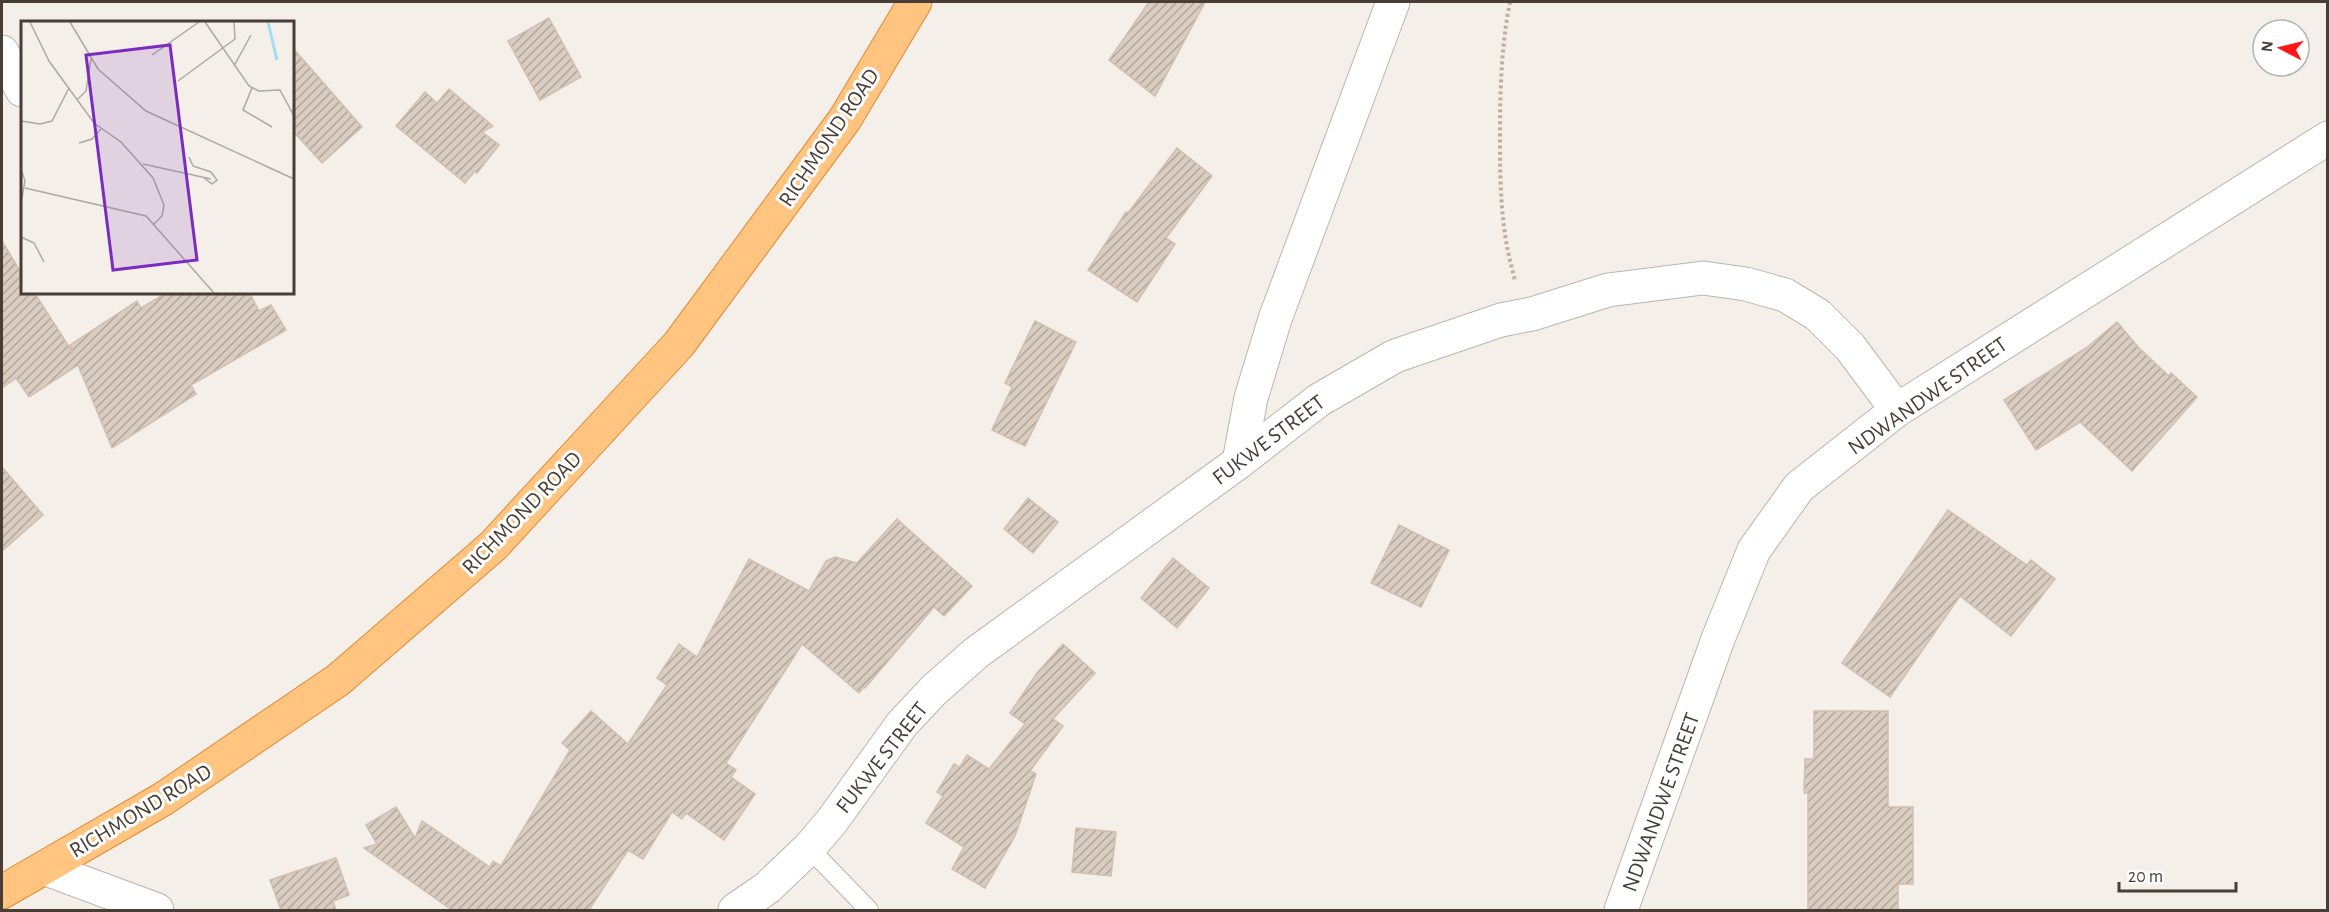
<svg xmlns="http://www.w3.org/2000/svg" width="2329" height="912" viewBox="0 0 2329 912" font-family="'Alegreya Sans',sans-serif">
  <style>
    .building { fill: url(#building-hatch); stroke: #d1bfb0; stroke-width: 1.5 }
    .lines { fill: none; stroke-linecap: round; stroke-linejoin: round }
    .service-casing { stroke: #c0b5aa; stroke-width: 20 }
    .minor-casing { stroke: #c0b5aa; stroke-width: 35 }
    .trunk-casing { stroke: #e28a34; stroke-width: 35 }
    .path { stroke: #c2af9b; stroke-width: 4; stroke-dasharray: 3 3; stroke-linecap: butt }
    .service { stroke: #fff; stroke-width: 18 }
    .minor { stroke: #fff; stroke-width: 33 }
    .trunk { stroke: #ffc47f; stroke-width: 33 }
    .labels { text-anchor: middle; stroke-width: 6; stroke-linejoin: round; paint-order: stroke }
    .street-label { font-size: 22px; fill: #483e36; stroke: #fff }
    .inset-river { fill: none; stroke: #a3ddf2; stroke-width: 3 }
    .inset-road { fill: none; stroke: #afa8a1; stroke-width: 1.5 }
    .view { fill: #7b2cbf; fill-opacity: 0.15; stroke: #7b2cbf; stroke-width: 3 }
    .inset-edge { fill: none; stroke: #483e36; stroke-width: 3 }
  </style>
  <defs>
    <pattern id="building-hatch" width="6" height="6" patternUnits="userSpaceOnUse" patternTransform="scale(1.5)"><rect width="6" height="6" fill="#d9ccc0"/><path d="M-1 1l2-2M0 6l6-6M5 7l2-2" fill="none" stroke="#b2a79d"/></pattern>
  </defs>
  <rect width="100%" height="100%" fill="#f4efe8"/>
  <g class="building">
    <path d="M 1149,2 L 1205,2 L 1155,96 L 1109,60 Z"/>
    <path d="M 549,18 L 581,77 L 540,100 L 508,41 Z"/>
    <path d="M 292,47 L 362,127 L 322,163 L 292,130 Z"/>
    <path d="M 449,89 L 493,126 L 482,132 L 499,145 L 477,173 L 475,171 L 465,183 L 396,126 L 425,92 L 437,103 Z"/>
    <path d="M 1177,148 L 1212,176 L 1166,238 L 1175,244 L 1137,302 L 1088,270 L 1126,212 L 1128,213 Z"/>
    <path d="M 2,241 L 22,274 L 22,292 L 34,292 L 73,353 L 70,345 L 137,301 L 141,308 L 168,292 L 249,292 L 259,311 L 271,305 L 286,330 L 191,385 L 196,394 L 112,448 L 78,365 L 29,397 L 16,378 L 2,388 Z"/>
    <path d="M 1035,321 L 1076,342 L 1025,446 L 992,430 L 1012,387 L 1005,383 Z"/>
    <path d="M 2117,322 L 2139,348 L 2169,376 L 2171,373 L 2197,397 L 2132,471 L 2080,422 L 2036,450 L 2004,400 L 2086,348 Z"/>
    <path d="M 2,467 L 43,515 L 2,551 Z"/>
    <path d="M 1028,498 L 1058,522 L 1033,553 L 1004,529 Z"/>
    <path d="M 1948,510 L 2027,565 L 2031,560 L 2055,579 L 2011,636 L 1960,596 L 1890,697 L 1842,663 Z"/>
    <path d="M 897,519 L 972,586 L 944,616 L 934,607 L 865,688 L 864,687 L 859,693 L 802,644 L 726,763 L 736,770 L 731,777 L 755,794 L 724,840 L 686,813 L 682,819 L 672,812 L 643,859 L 628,850 L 589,910 L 452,910 L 364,848 L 377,844 L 366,825 L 396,807 L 415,838 L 422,821 L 490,867 L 493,861 L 501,866 L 570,750 L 562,743 L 591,711 L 628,744 L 667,685 L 657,678 L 679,644 L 697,657 L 749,559 L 809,591 L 826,561 L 835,557 L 857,563 Z"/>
    <path d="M 1399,525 L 1449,550 L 1421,607 L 1371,583 Z"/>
    <path d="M 1173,558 L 1209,588 L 1177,628 L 1141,598 Z"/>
    <path d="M 1063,644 L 1095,673 L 1053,719 L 1063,726 L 1030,771 L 1036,774 L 1015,836 L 985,888 L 952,869 L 964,847 L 926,823 L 943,796 L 937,792 L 954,764 L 960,767 L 967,755 L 989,769 L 1025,724 L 1010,713 L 1037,673 Z"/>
    <path d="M 1814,711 L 1888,711 L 1888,807 L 1913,807 L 1913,884 L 1898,884 L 1898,910 L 1808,910 L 1808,793 L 1804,793 L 1805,759 L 1814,759 Z"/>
    <path d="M 1076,828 L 1116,832 L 1111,876 L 1072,872 Z"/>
    <path d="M 336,858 L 349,895 L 333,901 L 336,910 L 281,910 L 270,880 Z"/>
  </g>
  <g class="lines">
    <g class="service-casing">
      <path id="service" d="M 809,848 L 869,910"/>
    </g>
    <g class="minor-casing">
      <g id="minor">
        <path d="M 2,52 L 22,90"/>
        <path d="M 1239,462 L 1251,398 L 1275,319 L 1393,2"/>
        <path d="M 44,868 L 157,910"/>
        <path d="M 735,910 L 767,888 L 809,848 L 832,821 L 902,724 L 934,690 L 976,653 L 1239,462 L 1319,400 L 1395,356 L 1501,320 L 1532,314 L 1608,290 L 1703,278 L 1746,284 L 1785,295 L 1818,315 L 1850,347 L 1897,410"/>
        <path d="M 1621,910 L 1718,639 L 1754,550 L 1799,487 L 1897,410 L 2328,138"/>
      </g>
    </g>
    <g class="trunk-casing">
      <path id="trunk" d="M 2,892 L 163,799 L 338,680 L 493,546 L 679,344 L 845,119 L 915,2"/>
    </g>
    <path class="path" d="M 1510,2 C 1501,47 1500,92 1500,139 C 1500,189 1501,232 1515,280"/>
    <use href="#service" class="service"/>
    <use href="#minor" class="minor"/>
    <use href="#trunk" class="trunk"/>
  </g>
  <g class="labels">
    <g class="street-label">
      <text transform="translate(828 137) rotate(-56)" y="8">RICHMOND ROAD</text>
      <text transform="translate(1927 395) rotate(-35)" y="8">NDWANDWE STREET</text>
      <text transform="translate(1268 439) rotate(-37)" y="8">FUKWE STREET</text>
      <text transform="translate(521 512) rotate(-46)" y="8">RICHMOND ROAD</text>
      <text transform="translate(881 757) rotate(-52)" y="8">FUKWE STREET</text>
      <text transform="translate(1660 802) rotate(-70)" y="8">NDWANDWE STREET</text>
      <text transform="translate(140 810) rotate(-31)" y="8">RICHMOND ROAD</text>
    </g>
  </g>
  <g transform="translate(21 21)">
    <rect width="273" height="273" fill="#f4efe8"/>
    <path class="inset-river" d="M 247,1 L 256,39"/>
    <path class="inset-road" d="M 9,1 L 28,40 L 73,102 L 100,121 L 132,157 L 143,184 L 141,195 L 133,203M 49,1 L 77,48 L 125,90 L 273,158M 184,1 L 228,65 L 238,70 L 259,69 L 273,95M 131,34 L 178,1M 213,45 L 230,14M 157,60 L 214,18 L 213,1M 231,67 L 222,89 L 251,106M 56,79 L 65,70 L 70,38M 0,100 L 19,103 L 31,100 L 48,67M 58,122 L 71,118 L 80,108M 168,136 L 172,145 L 190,151 L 196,159 L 191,163 L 183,157M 122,143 L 190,158M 0,148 L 4,160 L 0,182M 4,167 L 125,195 L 193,272M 0,216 L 13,222 L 23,241"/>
    <path class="view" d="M 149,24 L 176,239 L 92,249 L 65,34 Z"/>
    <rect width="273" height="273" class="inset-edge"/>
  </g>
  <rect width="2329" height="912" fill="none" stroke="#483e36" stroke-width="6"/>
  <g transform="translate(2281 48) rotate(277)"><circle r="28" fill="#ffffff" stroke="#b6b2af" stroke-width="1.5"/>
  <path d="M0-4.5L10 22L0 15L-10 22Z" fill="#ff1614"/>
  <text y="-9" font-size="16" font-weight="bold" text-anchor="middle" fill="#483e36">N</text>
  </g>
  <path d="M2119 882v9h117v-9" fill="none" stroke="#483e36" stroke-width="3"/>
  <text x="2128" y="882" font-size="18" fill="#483e36" stroke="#ffffff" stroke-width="4.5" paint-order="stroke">20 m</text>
</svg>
